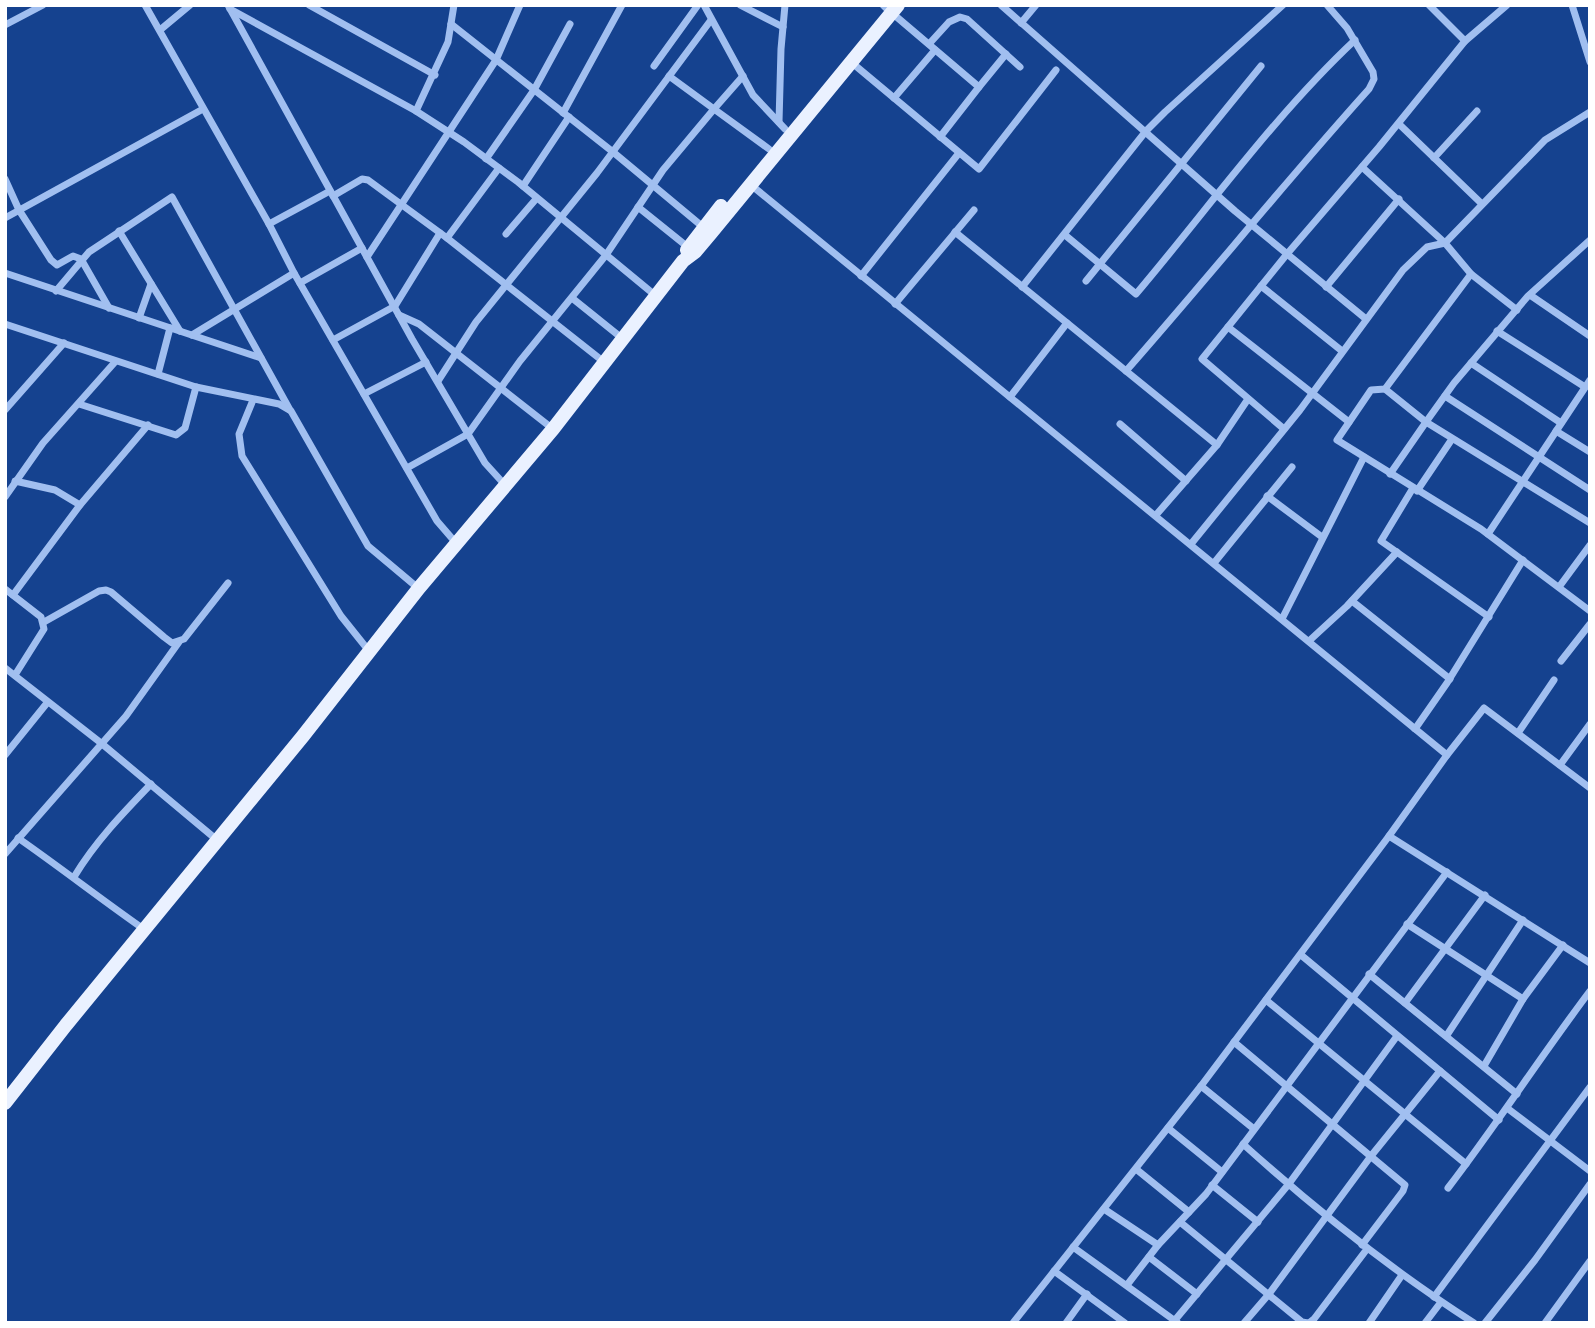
<svg xmlns="http://www.w3.org/2000/svg" width="1595" height="1328" viewBox="0 0 1595 1328" font-family="'PT Sans',sans-serif">
  <style>
    .lines { fill: none; stroke-linecap: round; stroke-linejoin: round }
    .minor { stroke: #a1bff0; stroke-width: 7 }
    .primary { stroke: #eaf1ff; stroke-width: 14 }
  </style>
  <rect width="100%" height="100%" fill="#15428f"/>
  <g class="lines">
    <g class="minor">
      <path d="M 145,5 L 269,224 L 294,273 L 437,521 L 456,543"/>
      <path d="M 228,5 L 412,339 L 485,463 L 505,485"/>
      <path d="M 309,5 L 435,75"/>
      <path d="M 704,5 L 753,95 L 785,129"/>
      <path d="M 740,5 L 783,27"/>
      <path d="M 883,5 L 886,8"/>
      <path d="M 1001,5 L 1235,211 L 1366,319"/>
      <path d="M 1429,5 L 1465,41"/>
      <path d="M 1572,5 L 1590,62"/>
      <path d="M 230,9 L 416,111 L 464,142 L 518,182 L 656,296"/>
      <path d="M 892,13 L 979,87 L 940,137"/>
      <path d="M 1021,23 L 1036,5"/>
      <path d="M 451,24 L 613,152 L 703,227"/>
      <path d="M 5,25 L 43,5"/>
      <path d="M 160,30 L 190,5"/>
      <path d="M 929,44 L 949,22 L 960,17 L 967,19 L 1020,67"/>
      <path d="M 851,62 L 979,169 L 1056,70"/>
      <path d="M 654,66 L 698,5"/>
      <path d="M 743,76 L 714,109 L 769,149"/>
      <path d="M 979,87 L 1006,54"/>
      <path d="M 894,98 L 935,50"/>
      <path d="M 416,111 L 448,42 L 454,5"/>
      <path d="M 563,113 L 622,5"/>
      <path d="M 779,122 L 781,49 L 785,5"/>
      <path d="M 1399,124 L 1482,204"/>
      <path d="M 1434,158 L 1477,111"/>
      <path d="M 486,159 L 534,90 L 570,24"/>
      <path d="M 5,179 L 19,210 L 51,260 L 57,265 L 73,256 L 81,259 L 109,308"/>
      <path d="M 751,185 L 1447,755 L 1389,836 L 1201,1086 L 1013,1323"/>
      <path d="M 523,186 L 569,117"/>
      <path d="M 333,196 L 362,179 L 368,180 L 447,238 L 604,362"/>
      <path d="M 638,207 L 689,248"/>
      <path d="M 5,218 L 203,109"/>
      <path d="M 269,224 L 330,191"/>
      <path d="M 119,231 L 180,331"/>
      <path d="M 955,232 L 1217,445"/>
      <path d="M 506,234 L 536,199"/>
      <path d="M 1065,235 L 1136,294 C 1208,209 1274,116 1355,40"/>
      <path d="M 447,238 L 499,168"/>
      <path d="M 1590,240 L 1528,296 L 1454,383 L 1426,422 L 1590,523"/>
      <path d="M 367,257 L 496,60 L 520,5"/>
      <path d="M 5,273 L 261,358"/>
      <path d="M 1471,274 L 1385,389 L 1371,390 L 1337,440 L 1481,529 L 1590,611"/>
      <path d="M 861,276 L 959,153"/>
      <path d="M 1086,281 L 1261,66"/>
      <path d="M 300,283 L 362,248"/>
      <path d="M 1261,286 L 1342,351"/>
      <path d="M 1022,287 L 1146,131 L 1165,112 L 1283,5"/>
      <path d="M 1326,287 L 1399,199"/>
      <path d="M 56,291 L 89,252 L 172,197 L 290,410"/>
      <path d="M 1530,295 L 1590,336"/>
      <path d="M 572,298 L 623,339"/>
      <path d="M 895,304 L 974,210"/>
      <path d="M 1517,310 L 1471,274 L 1445,243 L 1545,140 L 1590,112"/>
      <path d="M 399,315 L 419,324 L 553,429"/>
      <path d="M 139,318 L 151,284"/>
      <path d="M 5,324 L 196,387 L 279,404 L 291,411 L 368,546 L 418,588"/>
      <path d="M 1228,327 L 1349,422"/>
      <path d="M 1497,331 L 1585,387"/>
      <path d="M 192,335 L 294,273"/>
      <path d="M 333,340 L 395,306 L 440,233"/>
      <path d="M 1471,363 L 1561,423"/>
      <path d="M 1126,371 C 1208,278 1286,181 1369,89 L 1374,79 L 1373,72 L 1347,28 L 1327,5"/>
      <path d="M 158,374 L 170,328"/>
      <path d="M 438,381 L 476,322 L 597,173 L 711,20"/>
      <path d="M 1385,389 L 1426,422 L 1390,474"/>
      <path d="M 364,394 L 426,362"/>
      <path d="M 1445,396 L 1590,490"/>
      <path d="M 1010,397 L 1067,323"/>
      <path d="M 253,400 L 239,434 L 242,456 L 341,616 L 369,651"/>
      <path d="M 79,404 L 176,435 L 185,428 L 196,387"/>
      <path d="M 5,410 L 64,343"/>
      <path d="M 1120,424 L 1186,481"/>
      <path d="M 1284,429 L 1202,359 L 1287,254 L 1379,147 L 1465,41 L 1507,5"/>
      <path d="M 1556,431 L 1590,452"/>
      <path d="M 407,468 L 468,434 L 520,361 L 606,255 L 663,170 L 714,109 L 669,76"/>
      <path d="M 15,481 L 55,490 L 80,505"/>
      <path d="M 1413,488 L 1381,541 L 1489,617"/>
      <path d="M 1417,491 L 1452,439"/>
      <path d="M 1267,496 L 1322,537"/>
      <path d="M 5,497 L 43,443 L 115,362"/>
      <path d="M 1156,515 L 1217,445 L 1248,399"/>
      <path d="M 1488,534 L 1590,380"/>
      <path d="M 1191,544 L 1300,410 L 1403,270 L 1427,247 L 1445,243 L 1362,167"/>
      <path d="M 1214,563 L 1292,467"/>
      <path d="M 1559,587 L 1590,545"/>
      <path d="M 5,589 L 41,617 L 44,629 L 15,675"/>
      <path d="M 13,595 L 80,505 L 148,425"/>
      <path d="M 1352,601 L 1450,679"/>
      <path d="M 1282,619 L 1364,457"/>
      <path d="M 44,622 L 99,591 L 106,590 L 111,592 L 164,637 L 172,643 L 184,639 L 228,583"/>
      <path d="M 1309,641 L 1347,606 L 1397,552"/>
      <path d="M 1561,661 L 1590,624"/>
      <path d="M 5,668 L 101,743 L 217,840"/>
      <path d="M 1415,729 L 1447,683 L 1523,560"/>
      <path d="M 1518,733 L 1554,680"/>
      <path d="M 5,755 L 47,703"/>
      <path d="M 1447,755 L 1484,708 L 1590,788"/>
      <path d="M 1560,765 L 1590,724"/>
      <path d="M 1389,836 L 1590,963"/>
      <path d="M 18,838 C 61,868 102,900 145,930"/>
      <path d="M 5,854 L 126,716 L 179,642"/>
      <path d="M 74,877 C 95,842 123,813 151,784"/>
      <path d="M 1407,924 L 1523,999"/>
      <path d="M 1301,955 L 1499,1120"/>
      <path d="M 1369,974 L 1517,1094"/>
      <path d="M 1266,1000 L 1466,1164"/>
      <path d="M 1405,1003 L 1485,895"/>
      <path d="M 1447,1035 L 1523,920"/>
      <path d="M 1234,1042 L 1405,1185 L 1403,1191 L 1362,1245"/>
      <path d="M 1484,1066 L 1523,999 L 1563,945"/>
      <path d="M 1201,1086 L 1254,1129"/>
      <path d="M 1507,1108 L 1590,1171"/>
      <path d="M 1168,1128 L 1222,1172"/>
      <path d="M 1243,1144 C 1316,1210 1391,1270 1474,1323"/>
      <path d="M 1136,1169 L 1189,1212"/>
      <path d="M 1212,1185 L 1258,1222"/>
      <path d="M 1448,1188 C 1497,1124 1541,1056 1590,991"/>
      <path d="M 1104,1209 L 1158,1245"/>
      <path d="M 1180,1222 L 1302,1322 L 1308,1323"/>
      <path d="M 1073,1247 L 1178,1323"/>
      <path d="M 1149,1257 L 1197,1294"/>
      <path d="M 1054,1271 L 1125,1323"/>
      <path d="M 1127,1285 L 1158,1245 L 1206,1194 L 1447,872"/>
      <path d="M 1434,1297 L 1590,1087"/>
      <path d="M 1175,1320 L 1288,1185 L 1397,1036"/>
      <path d="M 1066,1323 L 1087,1294"/>
      <path d="M 1244,1323 L 1269,1294 L 1371,1156 L 1440,1071"/>
      <path d="M 1309,1323 L 1314,1319 L 1367,1249"/>
      <path d="M 1369,1323 L 1402,1275"/>
      <path d="M 1425,1323 L 1441,1302"/>
      <path d="M 1485,1323 L 1535,1260 L 1590,1184"/>
      <path d="M 1545,1323 L 1590,1261"/>
    </g>
    <g class="primary">
      <path d="M 687,250 L 721,206"/>
      <path d="M 5,1103 L 66,1025 L 303,736 L 419,588 L 553,429 L 683,261 L 695,252 L 711,233 L 898,5"/>
    </g>
  </g>
  <rect width="1595" height="1328" fill="none" stroke="#ffffff" stroke-width="14"/>
</svg>
